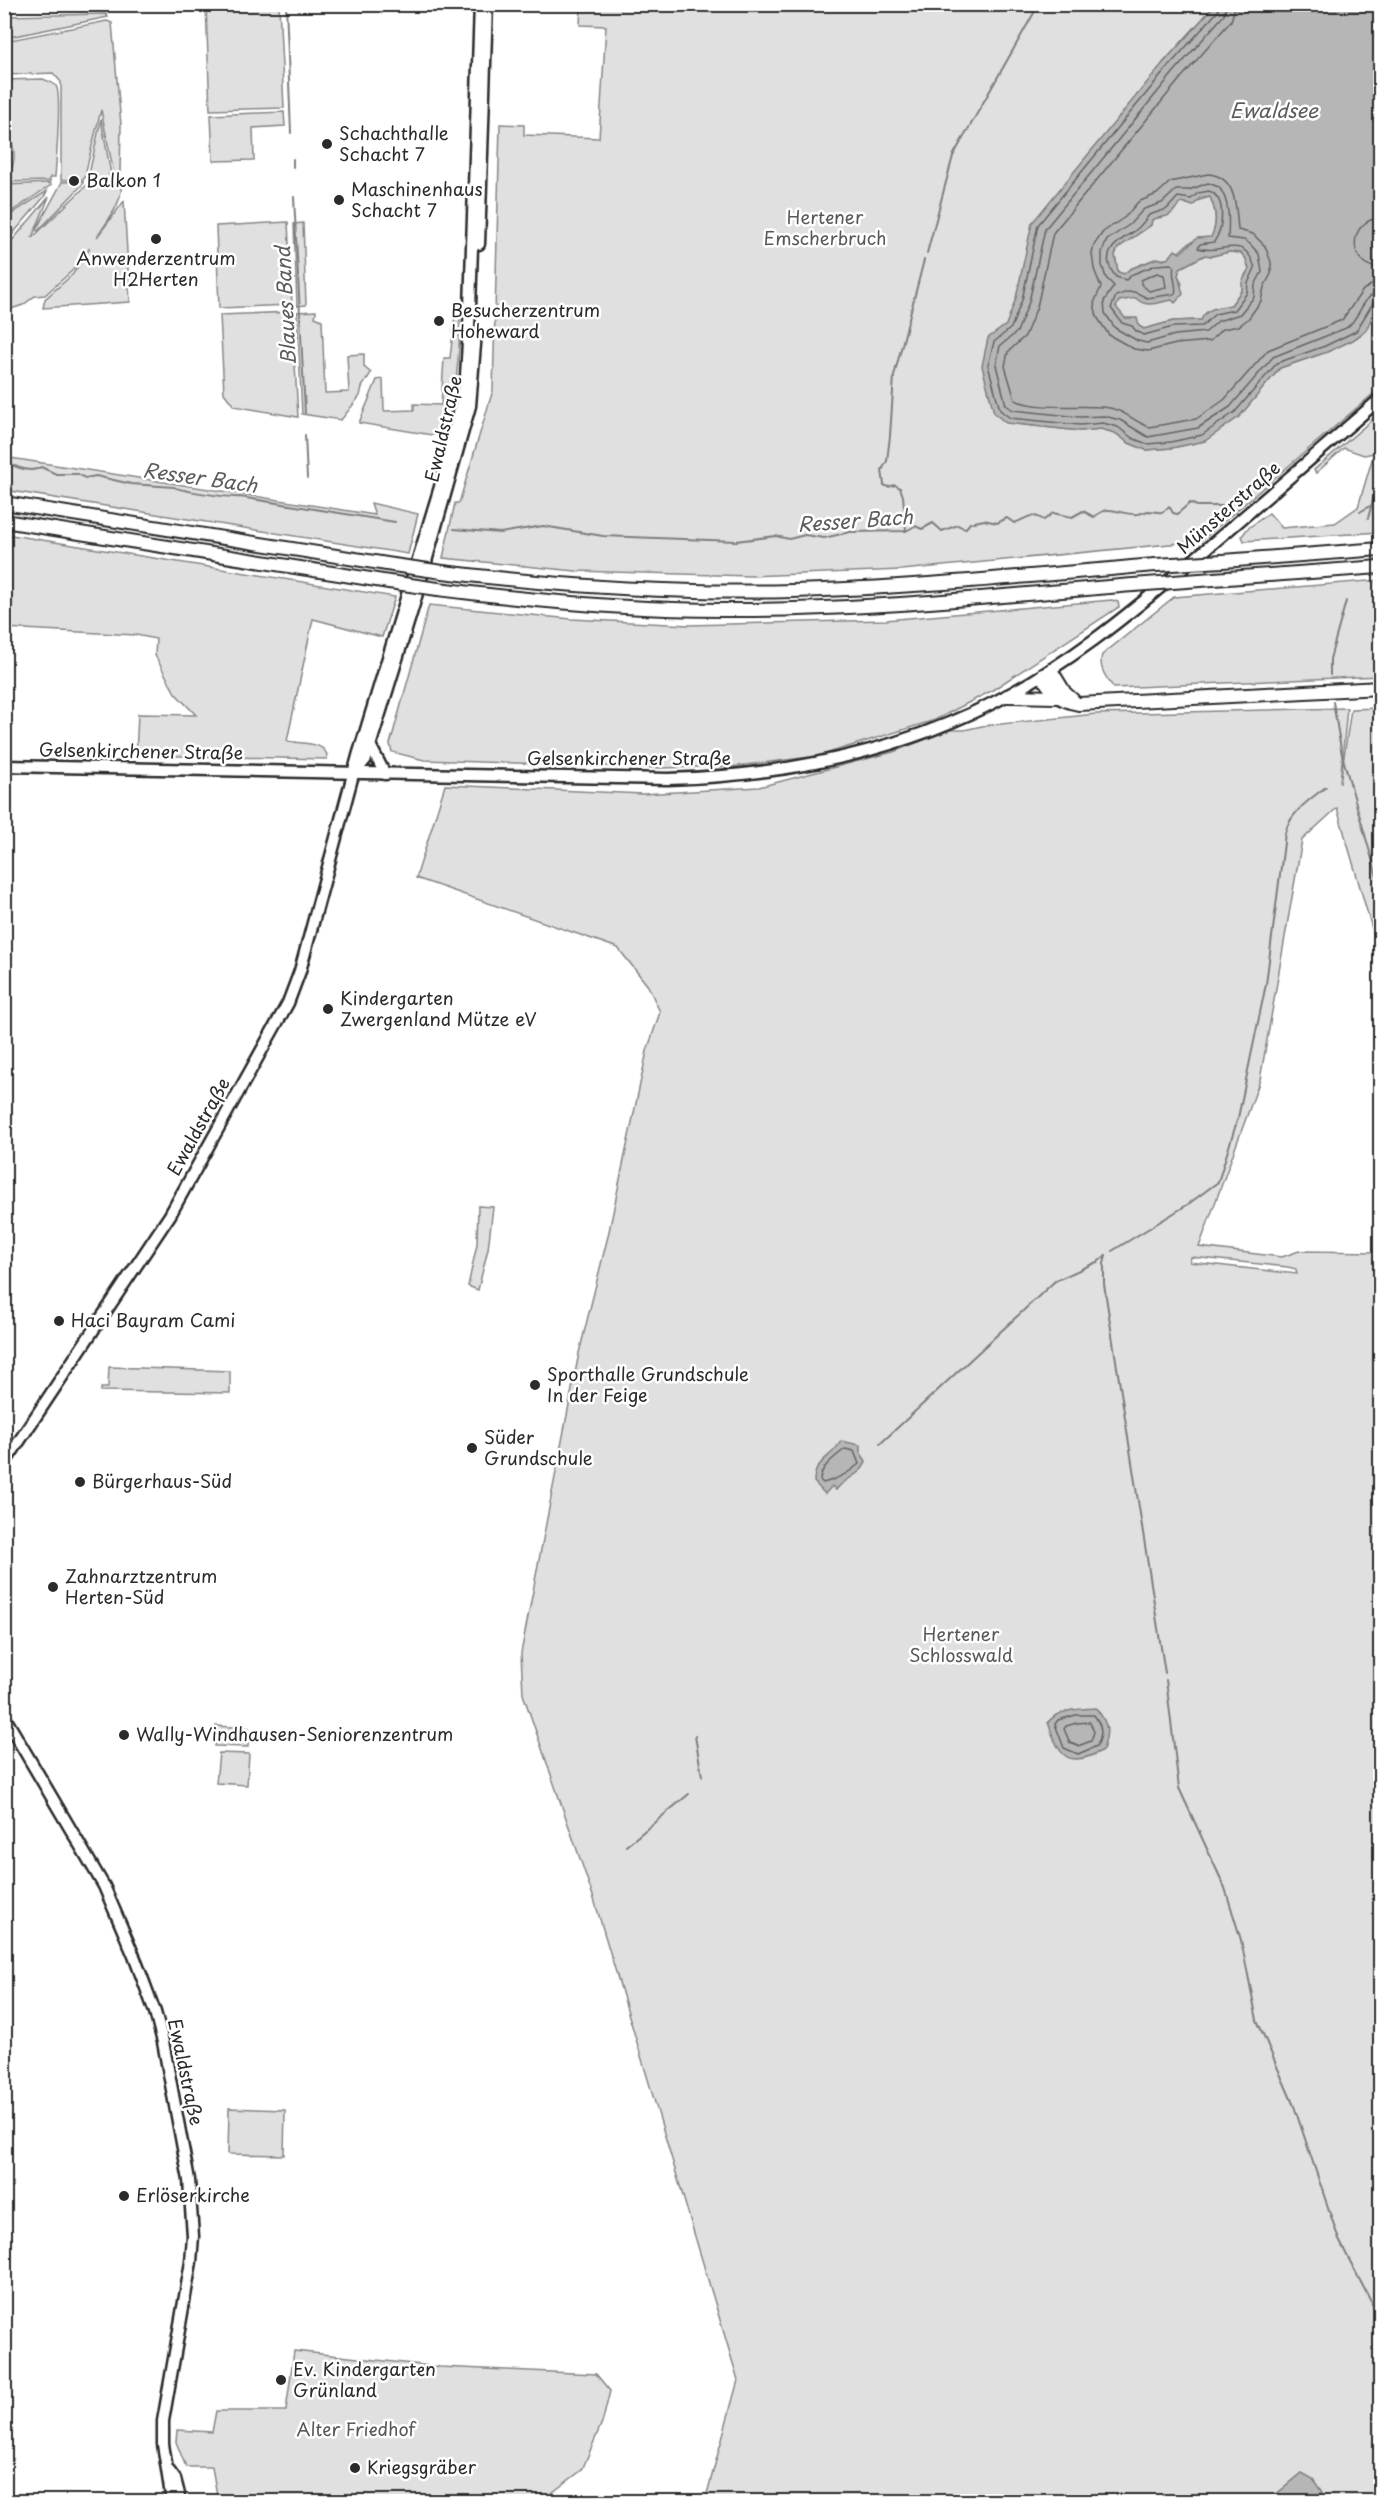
<svg xmlns="http://www.w3.org/2000/svg" width="1385" height="2506" viewBox="0 0 1385 2506" font-family="'Playpen Sans',sans-serif">
  <style>
    .green { fill: #e0e0e0; stroke: #868686; stroke-width: 1.5; fill-rule: evenodd }
    .water { fill: #b6b6b6; stroke: #7e7e7e; stroke-width: 1.5; fill-rule: evenodd }
    .lines { fill: none; stroke-linecap: round; stroke-linejoin: round }
    .shore { stroke: #636363; stroke-width: 1.5 }
    .stream { stroke: #7e7e7e; stroke-width: 2 }
    .major-casing { stroke: #2b2b2b; stroke-width: 15 }
    .highway-casing { stroke: #2b2b2b; stroke-width: 16 }
    .major { stroke: #fff; stroke-width: 10 }
    .highway { stroke: #fff; stroke-width: 12 }
    .highway-bridge-casing { stroke: #2b2b2b; stroke-width: 16; stroke-linecap: butt }
    .highway-bridge { stroke: #fff; stroke-width: 12 }
    .poi-dot { fill: #2b2b2b; stroke: #fff; stroke-width: 2 }
    .labels { text-anchor: middle; stroke-width: 5; stroke-linejoin: round; paint-order: stroke }
    .poi-label { font-size: 18px; fill: #2b2b2b; stroke: #fff; text-anchor: start }
    .park-label { font-size: 18px; fill: #585858; stroke: #fff }
    .street-label { font-size: 18px; fill: #2b2b2b; stroke: #fff }
    .water-label { font-size: 20px; font-style: italic; fill: #5c5c5c; stroke: #fff }
  </style>
  <rect width="100%" height="100%" fill="#fff"/>
  <filter id="ink" filterUnits="userSpaceOnUse"><feTurbulence type="fractalNoise" baseFrequency=".0167" numOctaves="2"/><feDisplacementMap in="SourceGraphic" scale="12" xChannelSelector="R" yChannelSelector="G"/><feConvolveMatrix kernelMatrix="1 2 1 2 8 2 1 2 1" color-interpolation-filters="sRGB"/></filter>
  <g filter="url(#ink)">
    <g class="green">
      <path d="M 206,5 L 279,5 L 284,108 L 210,110 Z"/>
      <path d="M 581,5 L 1215,5 L 1163,63 L 1015,424 L 1081,431 L 1101,429 L 1115,433 L 1129,443 L 1146,450 L 1172,448 L 1204,441 L 1239,417 L 1280,368 L 1327,352 L 1360,336 L 1366,330 L 1380,300 L 1380,388 L 1201,541 L 902,570 L 751,576 L 576,571 L 443,558 L 455,503 L 459,503 L 493,390 L 500,124 L 524,125 L 524,135 L 599,138 L 606,26 L 580,25 Z"/>
      <path d="M 106,14 L 108,17 L 5,38 L 5,16 Z"/>
      <path d="M 107,21 L 112,23 L 121,125 L 120,173 L 114,174 L 101,110 L 84,179 L 61,180 L 61,82 L 53,73 L 5,75 L 5,41 Z"/>
      <path d="M 43,79 C 47,81 53,82 56,86 C 62,94 56,163 55,177 L 50,177 L 50,181 L 6,182 C 14,166 20,148 5,135 L 5,80 Z"/>
      <path d="M 284,112 L 285,126 L 253,128 L 254,160 L 213,161 L 211,115 Z"/>
      <path d="M 101,119 L 111,174 L 109,174 L 109,178 L 88,179 Z"/>
      <path d="M 109,180 L 110,183 L 121,182 C 124,202 107,221 97,237 L 124,201 L 130,302 L 43,308 L 45,299 L 73,274 L 90,248 L 73,270 L 45,295 L 35,296 L 23,305 L 5,311 L 5,249 L 49,197 L 32,238 L 88,184 L 88,181 Z"/>
      <path d="M 83,181 L 83,184 L 38,231 L 36,230 L 62,182 Z"/>
      <path d="M 50,183 L 51,185 L 5,216 L 5,185 Z"/>
      <path d="M 47,191 L 44,197 L 5,243 L 5,218 Z"/>
      <path d="M 1210,197 C 1216,210 1218,224 1211,238 C 1205,239 1197,240 1191,242 C 1180,248 1173,264 1157,258 L 1130,269 L 1124,274 L 1118,272 L 1115,255 L 1118,248 L 1151,225 L 1151,220 L 1173,212 L 1175,206 L 1182,201 L 1187,204 Z"/>
      <path d="M 288,222 L 292,305 L 219,308 L 216,226 Z"/>
      <path d="M 303,223 L 306,305 L 297,306 L 294,224 Z"/>
      <path d="M 1229,252 L 1241,253 L 1246,259 L 1249,269 L 1245,275 L 1242,290 L 1231,305 L 1201,320 L 1173,321 L 1144,329 L 1124,318 L 1116,307 L 1119,301 L 1131,297 L 1172,300 L 1182,284 L 1178,275 L 1180,268 L 1205,255 L 1212,256 Z"/>
      <path d="M 316,311 L 315,317 L 322,320 L 325,393 L 349,392 L 347,355 L 364,354 L 364,367 L 371,373 L 362,387 L 360,396 L 341,420 L 302,414 L 297,312 Z"/>
      <path d="M 292,312 L 298,417 L 234,406 L 224,393 L 220,315 Z"/>
      <path d="M 455,315 L 460,317 C 460,343 456,413 442,433 L 432,435 L 359,423 L 377,380 L 383,379 L 384,411 L 414,410 L 414,404 L 441,405 L 444,358 L 450,358 Z"/>
      <path d="M 1380,413 L 1380,532 L 1244,541 L 1242,536 L 1247,529 L 1269,513 L 1282,528 L 1335,523 L 1358,507 L 1374,453 L 1364,455 L 1344,448 L 1316,473 L 1314,470 Z"/>
      <path d="M 4,457 L 375,515 L 371,503 L 418,514 L 408,554 L 5,490 Z"/>
      <path d="M 5,534 L 395,597 L 382,637 L 313,619 L 287,741 C 299,744 329,741 327,759 L 136,755 L 138,714 L 196,715 L 175,693 L 155,655 L 156,639 L 136,635 L 5,628 Z"/>
      <path d="M 1380,580 L 1380,676 L 1114,688 C 1106,678 1098,667 1102,655 L 1174,597 Z"/>
      <path d="M 1112,600 L 1118,602 L 1119,607 L 991,691 L 935,720 L 818,756 L 737,766 L 660,768 L 424,760 L 392,752 L 390,744 L 429,605 L 571,619 L 688,625 L 886,620 Z"/>
      <path d="M 1347,708 L 1340,783 L 1351,709 L 1380,708 L 1380,956 L 1337,808 L 1302,840 L 1260,1080 L 1199,1247 L 1282,1257 L 1299,1251 L 1380,1252 L 1380,2501 L 705,2501 L 738,2380 L 594,1899 L 523,1694 L 521,1653 L 579,1353 L 608,1236 L 647,1051 L 660,1012 L 648,986 L 618,948 L 416,878 L 445,785 L 643,794 L 759,787 L 893,752 L 950,730 L 964,730 L 982,726 L 1096,714 ZM 1191,1257 L 1288,1267 L 1296,1269 L 1297,1274 L 1190,1262 Z"/>
      <path d="M 478,1206 L 493,1207 L 488,1249 L 478,1290 L 468,1286 L 477,1244 Z"/>
      <path d="M 109,1367 L 230,1371 L 230,1393 L 101,1391 L 101,1388 L 108,1388 Z"/>
      <path d="M 216,1726 L 249,1728 L 248,1747 L 215,1746 Z"/>
      <path d="M 219,1753 L 249,1754 L 247,1785 L 216,1783 Z"/>
      <path d="M 229,2108 L 285,2110 L 284,2155 L 228,2154 Z"/>
      <path d="M 294,2351 L 440,2367 L 596,2374 L 610,2391 L 603,2420 L 582,2470 L 541,2501 L 218,2501 L 212,2467 L 186,2467 L 176,2442 L 177,2430 L 212,2432 L 216,2411 L 286,2411 Z"/>
    </g>
    <g class="water">
      <path d="M 1215,5 L 1380,5 L 1380,221 L 1377,243 L 1380,265 L 1380,300 L 1366,330 L 1353,340 L 1327,352 L 1280,368 L 1239,417 L 1205,441 L 1172,448 L 1146,450 L 1129,443 L 1115,433 L 1101,429 L 1081,431 L 1006,423 L 994,413 L 982,366 L 988,338 L 1006,325 L 1016,298 L 1032,223 L 1163,63 ZM 1210,197 C 1216,210 1218,224 1211,237 L 1197,238 L 1180,253 L 1175,250 L 1169,258 L 1163,260 L 1158,258 L 1130,269 L 1124,274 L 1118,272 L 1115,255 L 1118,248 L 1151,225 L 1152,220 C 1157,217 1161,218 1167,216 C 1174,214 1176,206 1182,202 L 1193,206 L 1200,198 ZM 1229,252 L 1241,253 L 1246,259 L 1249,269 L 1242,282 L 1242,290 L 1231,305 C 1219,307 1206,308 1201,320 L 1173,321 L 1144,329 L 1139,326 L 1137,318 L 1125,318 L 1116,307 L 1119,301 L 1136,298 C 1146,309 1159,302 1172,300 L 1175,303 L 1183,294 L 1178,275 L 1180,268 L 1205,255 L 1212,256 Z"/>
      <path d="M 841,1441 L 860,1445 L 860,1452 L 866,1461 C 863,1475 845,1477 836,1490 L 832,1486 L 825,1494 L 814,1482 C 814,1460 832,1458 841,1441 Z"/>
      <path d="M 1096,1708 C 1109,1725 1109,1730 1103,1750 C 1067,1770 1059,1756 1048,1722 C 1059,1709 1079,1709 1096,1708 Z"/>
      <path d="M 1302,2473 L 1313,2479 L 1322,2492 L 1319,2494 L 1326,2501 L 1268,2501 Z"/>
    </g>
    <g class="lines">
      <g class="shore">
        <path d="M 1219,4 L 1218,11 L 1168,67 L 1038,225 L 1022,300 L 1011,328 L 994,342 L 988,365 L 1000,410 L 1010,418 L 1080,425 L 1103,423 L 1118,427 L 1132,438 L 1147,444 L 1171,442 L 1202,435 L 1235,412 L 1277,363 L 1325,346 L 1356,331 L 1373,303 L 1380,300"/>
        <path d="M 1227,4 L 1224,15 L 1174,72 L 1045,229 L 1029,302 L 1017,332 L 1000,346 L 996,365 L 1006,405 L 1013,410 L 1080,417 L 1104,416 L 1120,420 L 1148,437 L 1198,428 L 1230,407 L 1273,357 L 1346,328 C 1361,319 1361,294 1380,293"/>
        <path d="M 1236,4 L 1231,21 L 1181,78 L 1053,233 L 1037,307 L 1025,336 L 1008,352 L 1005,366 L 1015,400 C 1037,410 1078,405 1103,407 C 1122,408 1133,421 1149,427 L 1196,419 L 1224,400 L 1268,350 L 1342,320 L 1363,290 L 1371,285 L 1380,284"/>
        <path d="M 1208,174 C 1237,176 1236,208 1238,230 L 1253,234 L 1265,246 L 1271,262 L 1271,274 L 1264,287 L 1261,301 L 1248,319 L 1239,326 L 1222,329 L 1210,341 L 1176,344 L 1148,351 L 1134,349 L 1109,335 L 1097,317 L 1094,303 L 1101,287 L 1094,269 L 1092,254 L 1094,245 L 1103,232 L 1125,217 L 1138,202 L 1157,194 L 1170,182 Z"/>
        <path d="M 1208,183 L 1219,187 C 1230,202 1229,220 1228,238 L 1244,240 L 1250,244 L 1259,254 L 1262,272 L 1255,285 L 1254,297 L 1240,314 L 1218,321 L 1206,332 L 1175,335 L 1147,343 L 1138,341 L 1115,328 L 1105,313 L 1104,301 L 1114,286 L 1106,278 L 1102,265 L 1102,252 L 1107,240 L 1129,225 L 1144,209 L 1162,203 L 1176,190 L 1189,190 Z"/>
        <path d="M 1209,191 C 1227,198 1223,229 1214,242 L 1200,244 L 1198,248 C 1221,256 1244,231 1255,268 L 1248,283 L 1247,293 L 1234,310 L 1215,314 L 1202,326 L 1173,327 L 1144,335 L 1136,331 L 1132,326 L 1122,323 L 1111,308 L 1116,296 C 1132,290 1133,290 1147,298 L 1175,294 C 1178,285 1171,277 1174,266 L 1171,264 L 1156,265 L 1133,274 L 1126,280 L 1116,277 C 1098,255 1115,243 1133,232 C 1140,228 1144,221 1149,215 L 1167,209 L 1178,197 L 1191,199 L 1198,193 Z"/>
        <path d="M 1380,218 C 1347,220 1347,267 1380,268"/>
        <path d="M 1157,273 L 1164,275 L 1166,287 L 1149,291 L 1141,284 L 1141,280 Z"/>
        <path d="M 845,1449 L 854,1451 L 859,1464 C 849,1473 835,1480 823,1483 L 820,1480 C 821,1466 835,1457 845,1449 Z"/>
        <path d="M 1076,1715 L 1094,1715 C 1102,1726 1103,1733 1097,1746 L 1078,1754 L 1064,1748 L 1055,1724 L 1058,1720 Z"/>
        <path d="M 1077,1723 L 1090,1722 L 1094,1732 L 1091,1741 L 1078,1746 L 1070,1743 L 1064,1729 L 1066,1726 Z"/>
      </g>
      <g class="stream">
        <path d="M 286,4 L 291,133"/>
        <path d="M 293,159 L 293,167"/>
        <path d="M 294,197 L 305,413"/>
        <path d="M 927,253 L 953,156 L 1039,4"/>
        <path d="M 305,435 L 307,478"/>
        <path d="M 4,461 C 15,467 31,474 41,467 L 56,474 L 78,474 L 85,478 L 96,476 L 131,484 L 174,487 C 181,491 231,498 240,497 L 395,522"/>
        <path d="M 1360,512 L 1370,506"/>
        <path d="M 1368,518 L 1380,475"/>
        <path d="M 454,529 L 500,533 L 543,526 L 603,536 L 736,541 L 776,536 L 789,539 L 805,535 L 824,538 L 850,532 L 906,531 L 915,526 L 922,529 L 933,523 L 942,531 L 958,525 L 965,529 L 970,523 L 984,520 L 997,523 L 1007,518 L 1014,523 C 1027,519 1030,511 1044,520 L 1053,513 L 1072,517 L 1083,511 L 1094,517 C 1111,503 1116,514 1134,514 C 1139,515 1144,512 1148,511 C 1159,511 1161,516 1169,506 L 1173,513 L 1177,514 L 1190,503 L 1197,506 L 1226,506"/>
        <path d="M 906,530 L 903,496 L 900,488 L 895,485 L 888,487 L 884,485 L 882,470 L 887,461 L 890,436 L 894,376 L 924,260"/>
        <path d="M 1330,675 L 1330,659 L 1346,601"/>
        <path d="M 1333,702 L 1342,755 L 1380,887"/>
        <path d="M 1377,808 L 1380,809"/>
        <path d="M 1112,1251 L 1187,1205 L 1218,1182 L 1238,1118 L 1266,984 L 1284,843 C 1283,818 1307,801 1326,787"/>
        <path d="M 1106,1255 L 1104,1264 L 1104,1284 L 1165,1673"/>
        <path d="M 880,1444 L 1055,1281 L 1099,1261 L 1106,1255"/>
        <path d="M 1166,1680 L 1179,1788 L 1225,1888 L 1241,1940 L 1257,2020 L 1294,2106 L 1339,2240 L 1380,2319"/>
        <path d="M 695,1736 L 702,1776"/>
        <path d="M 626,1846 L 689,1794"/>
      </g>
      <g class="major-casing">
        <g id="major">
          <path d="M 479,244 L 487,4"/>
          <path d="M 370,745 L 385,774"/>
          <path d="M 4,766 L 668,779 C 772,776 876,757 972,713 C 1060,673 1132,612 1205,550 C 1264,500 1322,449 1380,399"/>
          <path d="M 356,771 L 366,759 L 414,604 L 470,406 L 476,332"/>
          <path d="M 4,1464 L 170,1215 L 288,1003 L 300,971 L 358,756 L 440,487 L 461,403 L 466,376 L 470,308 L 480,4"/>
          <path d="M 4,1716 L 104,1886 L 134,1956 L 155,2012 L 163,2042 L 189,2180 L 193,2236 L 191,2262 L 163,2421 L 163,2444 L 172,2502"/>
          <path d="M 169,2471 L 175,2479 L 181,2502"/>
        </g>
      </g>
      <g class="highway-casing">
        <g id="highway">
          <path d="M 4,503 L 393,565"/>
          <path d="M 4,521 L 389,582"/>
          <path d="M 1223,561 L 1380,549"/>
          <path d="M 443,572 C 559,586 675,594 792,591 C 914,588 1035,575 1156,565"/>
          <path d="M 1200,580 L 1380,567"/>
          <path d="M 438,589 C 533,601 628,610 724,610 C 860,611 997,596 1133,585"/>
          <path d="M 1051,670 L 1065,693 L 1073,700"/>
          <path d="M 1042,676 C 1052,692 1059,701 1079,704 L 1380,688"/>
          <path d="M 1007,696 L 1056,697"/>
        </g>
      </g>
      <use href="#major" class="major"/>
      <use href="#highway" class="highway"/>
      <g class="highway-bridge-casing">
        <g id="highway-bridge">
          <path d="M 393,565 L 443,572"/>
          <path d="M 1156,565 L 1223,561"/>
          <path d="M 389,582 L 438,589"/>
          <path d="M 1133,585 L 1200,580"/>
        </g>
      </g>
      <use href="#highway-bridge" class="highway-bridge"/>
    </g>
  </g>
  <g class="poi-dot">
    <circle cx="327" cy="144" r="6"/>
    <circle cx="74" cy="181" r="6"/>
    <circle cx="339" cy="200" r="6"/>
    <circle cx="156" cy="239" r="6"/>
    <circle cx="439" cy="321" r="6"/>
    <circle cx="328" cy="1009" r="6"/>
    <circle cx="59" cy="1321" r="6"/>
    <circle cx="535" cy="1385" r="6"/>
    <circle cx="472" cy="1448" r="6"/>
    <circle cx="80" cy="1482" r="6"/>
    <circle cx="53" cy="1587" r="6"/>
    <circle cx="124" cy="1735" r="6"/>
    <circle cx="124" cy="2196" r="6"/>
    <circle cx="281" cy="2380" r="6"/>
    <circle cx="355" cy="2468" r="6"/>
  </g>
  <g class="labels">
    <g class="poi-label">
      <text x="339" y="140">Schachthalle<tspan x="339" dy="21">Schacht 7</tspan></text>
      <text x="86" y="187">Balkon 1</text>
      <text x="351" y="196">Maschinenhaus<tspan x="351" dy="21">Schacht 7</tspan></text>
      <text x="156" y="265" text-anchor="middle">Anwenderzentrum<tspan x="156" dy="21">H2Herten</tspan></text>
      <text x="451" y="317">Besucherzentrum<tspan x="451" dy="21">Hoheward</tspan></text>
      <text x="340" y="1005">Kindergarten<tspan x="340" dy="21">Zwergenland Mütze eV</tspan></text>
      <text x="71" y="1327">Haci Bayram Cami</text>
      <text x="547" y="1381">Sporthalle Grundschule<tspan x="547" dy="21">In der Feige</tspan></text>
      <text x="484" y="1444">Süder<tspan x="484" dy="21">Grundschule</tspan></text>
      <text x="92" y="1488">Bürgerhaus-Süd</text>
      <text x="65" y="1583">Zahnarztzentrum<tspan x="65" dy="21">Herten-Süd</tspan></text>
      <text x="136" y="1741">Wally-Windhausen-Seniorenzentrum</text>
      <text x="136" y="2202">Erlöserkirche</text>
      <text x="293" y="2376">Ev. Kindergarten<tspan x="293" dy="21">Grünland</tspan></text>
      <text x="367" y="2474">Kriegsgräber</text>
    </g>
    <g class="park-label">
      <text x="825" y="224">Hertener<tspan x="825" dy="21">Emscherbruch</tspan></text>
      <text x="961" y="1641">Hertener<tspan x="961" dy="21">Schlosswald</tspan></text>
      <text x="356" y="2436">Alter Friedhof</text>
    </g>
    <g class="street-label">
      <text transform="translate(444 429) rotate(-77)" y="6">Ewaldstraße</text>
      <text transform="translate(1229 508) rotate(-41)" y="6">Münsterstraße</text>
      <text transform="translate(141 752) rotate(1)" y="6">Gelsenkirchener Straße</text>
      <text x="629" y="765">Gelsenkirchener Straße</text>
      <text transform="translate(199 1127) rotate(-61)" y="6">Ewaldstraße</text>
      <text transform="translate(185 2072) rotate(78)" y="6">Ewaldstraße</text>
    </g>
    <g class="water-label">
      <text x="1274" y="118">Ewaldsee</text>
      <text transform="translate(286 306) rotate(-93)" y="7">Blaues Band</text>
      <text transform="translate(200 478) rotate(8)" y="7">Resser Bach</text>
      <text transform="translate(855 521) rotate(-4)" y="7">Resser Bach</text>
    </g>
  </g>
  <rect width="1385" height="2506" fill="none" stroke="#fff" stroke-width="24"/>
  <rect x="12" y="12" width="1361" height="2482" fill="none" stroke="#2b2b2b" stroke-width="2" filter="url(#ink)"/>
</svg>
